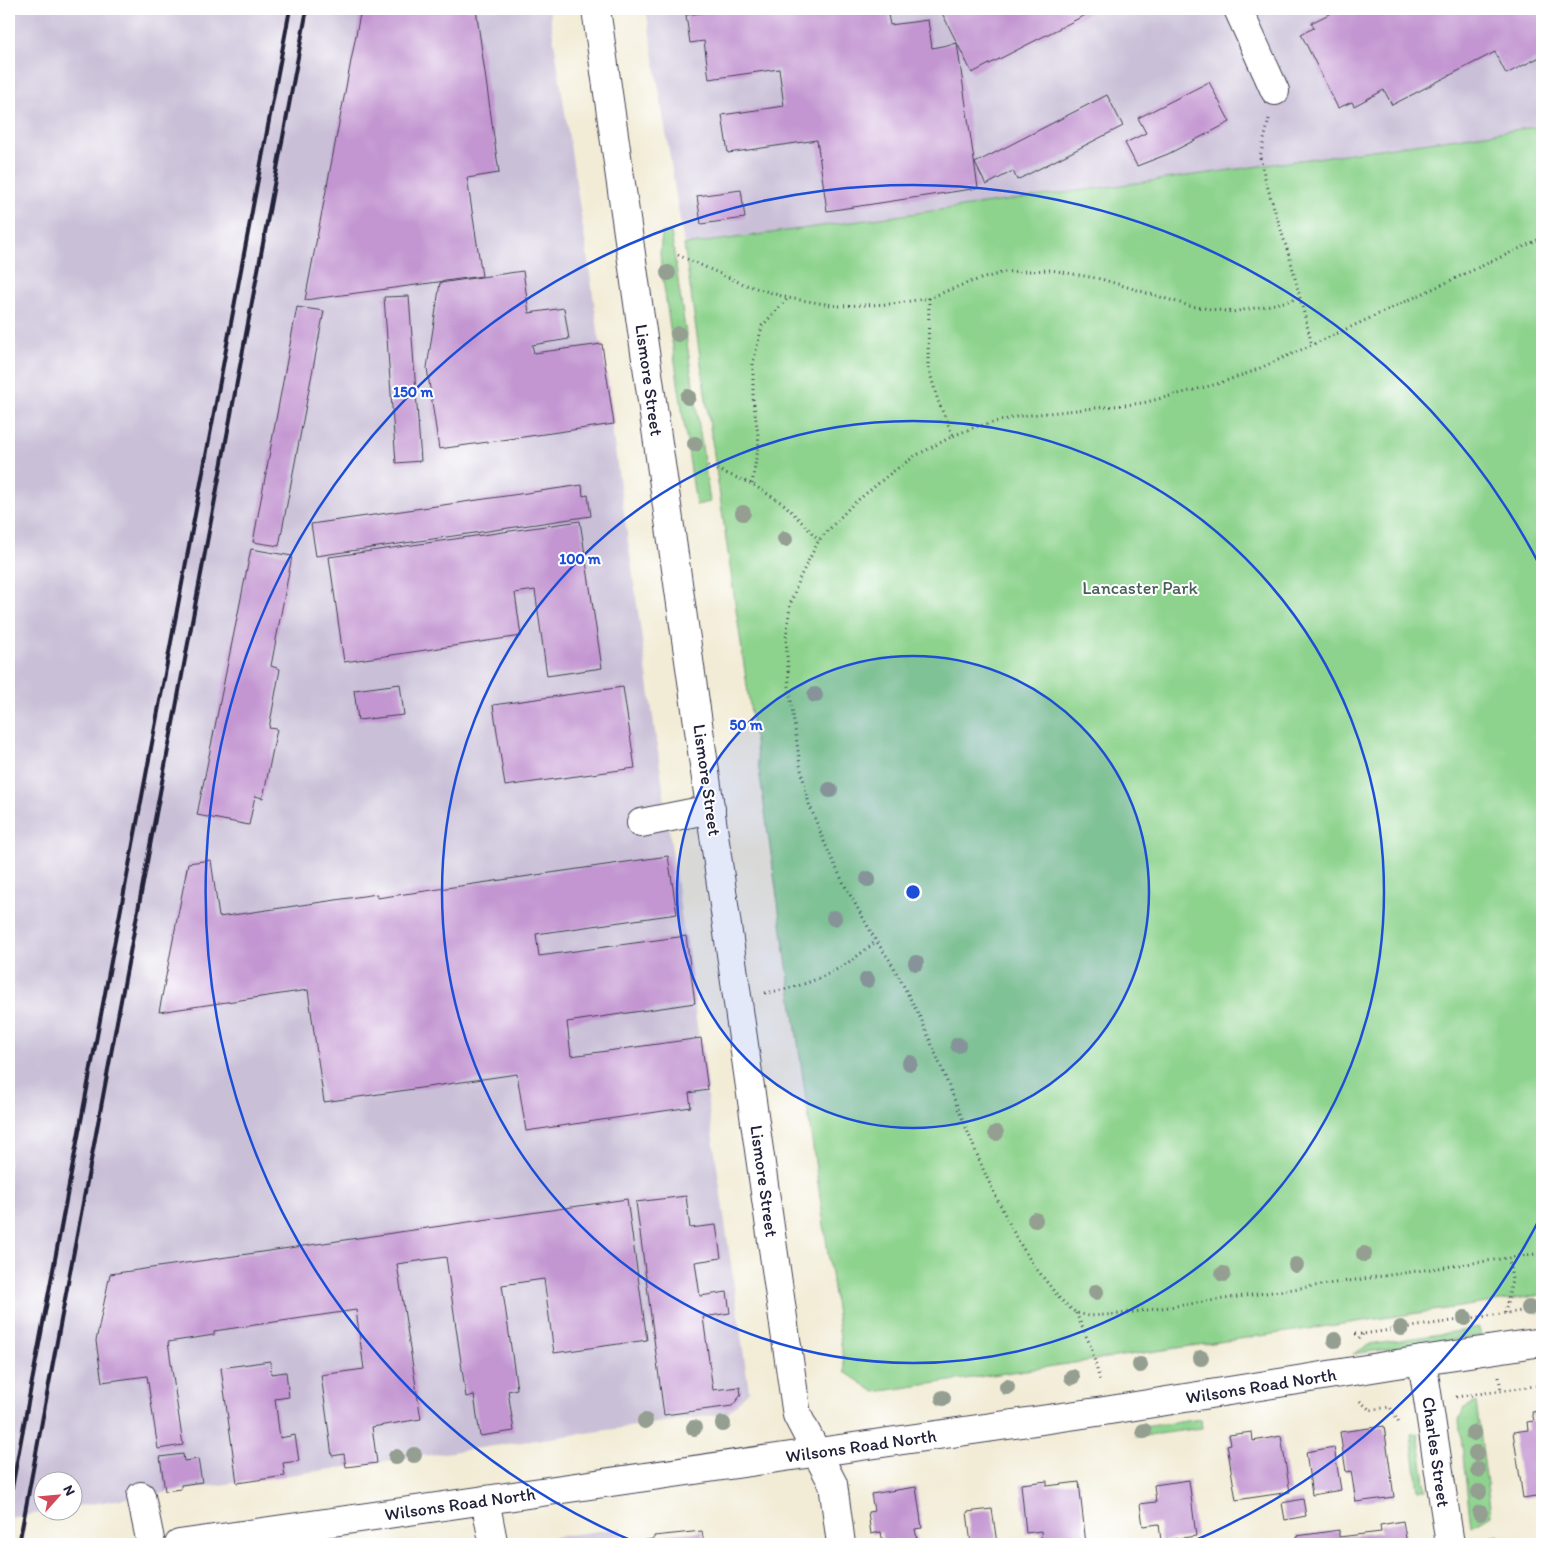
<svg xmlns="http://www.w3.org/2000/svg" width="1551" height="1553" viewBox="0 0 1551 1553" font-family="Itim,sans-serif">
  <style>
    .industrial { fill: #c9bfd7 }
    .green { fill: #8dd38d; stroke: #587a64 }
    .building { fill: #c396d1 }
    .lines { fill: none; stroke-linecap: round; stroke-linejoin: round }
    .minor-casing { stroke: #414052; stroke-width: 30 }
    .path { stroke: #414052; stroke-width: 3; stroke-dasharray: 1 4; stroke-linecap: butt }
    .minor { stroke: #fff; stroke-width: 28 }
    .rail { stroke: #22223b; stroke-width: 4 }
    .tree { fill: #949f91 }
    .ring { fill: none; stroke: #1d4ed8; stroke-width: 2.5 }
    .labels { text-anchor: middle; stroke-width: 4; stroke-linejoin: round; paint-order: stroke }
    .street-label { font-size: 18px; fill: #22223b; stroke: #fff }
    .park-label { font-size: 18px; fill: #476058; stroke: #fff }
    .centre { fill: #1d4ed8; stroke: #fff; stroke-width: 2.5 }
    .ring-label { font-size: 15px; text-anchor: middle; font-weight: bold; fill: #1d4ed8; stroke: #fff; stroke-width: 4; stroke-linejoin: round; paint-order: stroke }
  </style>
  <rect width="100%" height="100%" fill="#fff"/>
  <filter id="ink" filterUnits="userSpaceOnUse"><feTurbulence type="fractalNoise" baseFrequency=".02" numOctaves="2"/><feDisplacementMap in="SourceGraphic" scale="10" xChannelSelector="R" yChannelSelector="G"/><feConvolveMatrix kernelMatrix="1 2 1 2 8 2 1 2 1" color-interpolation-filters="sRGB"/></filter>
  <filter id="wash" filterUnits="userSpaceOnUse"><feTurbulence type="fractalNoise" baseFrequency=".0096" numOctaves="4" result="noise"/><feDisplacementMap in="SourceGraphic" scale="20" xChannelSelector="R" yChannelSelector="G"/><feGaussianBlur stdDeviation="1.12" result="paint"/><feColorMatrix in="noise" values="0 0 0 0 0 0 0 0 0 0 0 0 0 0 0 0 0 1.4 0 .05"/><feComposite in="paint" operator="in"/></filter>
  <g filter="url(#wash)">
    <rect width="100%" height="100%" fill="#f2ecd6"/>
    <g class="industrial">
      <path d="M 9,9 L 549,9 L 588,260 L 749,1391 L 728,1413 L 134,1497 L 73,1507 L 72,1480 L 42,1480 L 42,1510 L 52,1511 L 9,1518 Z"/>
      <path d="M 646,9 L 1542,9 L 1542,126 L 1253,167 L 684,245 Z"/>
      <path d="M 621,1528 L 624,1544 L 502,1544 Z"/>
    </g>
    <g class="green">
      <path d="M 1542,126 L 1542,1295 L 875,1392 L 845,1372 L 684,245 L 1253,167 Z"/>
      <path d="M 671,232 L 710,502 L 696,505 L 661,266 L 660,253 L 662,233 Z"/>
      <path d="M 1479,1328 L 1481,1336 L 1353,1354 L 1369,1345 Z"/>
      <path d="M 1476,1402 L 1491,1515 L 1471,1527 L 1459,1420 L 1464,1408 Z"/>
      <path d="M 1201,1419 L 1202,1428 L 1136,1437 L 1135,1428 Z"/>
      <path d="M 1418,1433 L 1426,1490 L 1418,1490 L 1411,1434 Z"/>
      <path d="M 1498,1535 L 1499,1544 L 1479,1544 Z"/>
    </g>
    <g id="blocks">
      <g class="building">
        <path d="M 361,9 L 476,9 L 499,173 L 467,178 L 482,276 L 305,300 Z"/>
        <path d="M 730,9 L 887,9 L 890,25 L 928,20 L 932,48 L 957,43 L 978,188 L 827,211 L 817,140 L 728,153 L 722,115 L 784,106 L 779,69 L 709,79 L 704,41 L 690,43 L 686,15 Z"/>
        <path d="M 940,9 L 1097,9 L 972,73 Z"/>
        <path d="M 1339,9 L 1540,9 L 1542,14 L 1542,56 L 1506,74 L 1495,52 L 1392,105 L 1384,90 L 1354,106 L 1352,102 L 1338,108 L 1301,34 L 1314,28 L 1311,23 Z"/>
        <path d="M 1209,82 L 1230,122 L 1168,154 L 1137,166 L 1125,143 L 1146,133 L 1138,118 Z"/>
        <path d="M 1107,95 L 1123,126 L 1017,180 L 1013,171 L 986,185 L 975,163 Z"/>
        <path d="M 741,190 L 745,218 L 701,224 L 697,196 Z"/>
        <path d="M 523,271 L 529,313 L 564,308 L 569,339 L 532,345 L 534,353 L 602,344 L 614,424 L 439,449 L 427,368 L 440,283 Z"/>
        <path d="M 409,296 L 421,461 L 396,463 L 384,297 Z"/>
        <path d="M 297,307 L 324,311 L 279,546 L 253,542 Z"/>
        <path d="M 582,485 L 583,496 L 588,495 L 591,516 L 316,556 L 311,524 Z"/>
        <path d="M 580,521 L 602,668 L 547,676 L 535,590 L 515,593 L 521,636 L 344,662 L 329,557 Z"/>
        <path d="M 251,549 L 292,556 L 271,666 L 280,669 L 269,728 L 277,729 L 263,798 L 255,796 L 249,825 L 197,815 Z"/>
        <path d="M 400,684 L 404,715 L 358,720 L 354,690 Z"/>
        <path d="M 623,687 L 635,768 L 505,786 L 493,705 Z"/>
        <path d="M 668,856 L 677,914 L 536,934 L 539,956 L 686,936 L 695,1003 L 567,1022 L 571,1056 L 701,1038 L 708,1090 L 689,1093 L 691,1107 L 526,1131 L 517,1074 L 324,1102 L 308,990 L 159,1012 L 188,863 L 211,860 L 219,917 L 377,894 L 377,898 Z"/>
        <path d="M 686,1196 L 690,1228 L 716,1225 L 721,1258 L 695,1262 L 700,1296 L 727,1292 L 730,1313 L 703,1317 L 713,1390 L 740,1387 L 741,1395 L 732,1406 L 664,1415 L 636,1202 Z"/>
        <path d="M 627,1199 L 647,1340 L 554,1353 L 544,1279 L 502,1285 L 517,1389 L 508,1391 L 514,1431 L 480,1436 L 474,1395 L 466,1397 L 446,1257 L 397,1264 L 421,1419 L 372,1427 L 377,1463 L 346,1467 L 344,1454 L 332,1456 L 321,1375 L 364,1369 L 356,1310 L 214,1331 L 214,1335 L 168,1342 L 183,1445 L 158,1449 L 147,1376 L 102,1382 L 96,1341 L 110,1274 Z"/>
        <path d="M 270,1361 L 271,1374 L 286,1372 L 289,1397 L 275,1399 L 280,1438 L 295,1435 L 299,1461 L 283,1463 L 285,1476 L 237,1483 L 221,1368 Z"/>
        <path d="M 1542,1411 L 1542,1495 L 1523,1498 L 1513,1432 L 1528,1430 L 1527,1422 L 1534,1421 L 1532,1412 Z"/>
        <path d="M 1384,1426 L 1394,1497 L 1356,1502 L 1351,1471 L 1346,1472 L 1340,1432 Z"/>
        <path d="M 1252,1432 L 1253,1441 L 1281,1436 L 1290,1492 L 1236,1500 L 1227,1445 L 1231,1444 L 1229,1435 Z"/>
        <path d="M 1334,1447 L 1341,1490 L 1312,1495 L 1306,1452 Z"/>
        <path d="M 183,1454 L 184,1461 L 198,1459 L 202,1482 L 181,1485 L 181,1489 L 165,1491 L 160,1457 Z"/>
        <path d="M 1189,1480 L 1196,1536 L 1161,1541 L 1159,1524 L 1143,1526 L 1140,1504 L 1156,1502 L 1154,1485 Z"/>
        <path d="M 1047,1481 L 1047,1486 L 1079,1482 L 1086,1544 L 1042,1544 L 1041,1531 L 1026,1533 L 1021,1484 Z"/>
        <path d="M 916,1487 L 922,1528 L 915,1529 L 918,1544 L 883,1544 L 881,1532 L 871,1534 L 868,1512 L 874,1511 L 871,1494 Z"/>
        <path d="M 1303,1499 L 1306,1516 L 1285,1520 L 1282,1503 Z"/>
        <path d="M 992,1509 L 997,1543 L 971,1544 L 967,1512 Z"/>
        <path d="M 1403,1521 L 1407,1544 L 1298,1544 L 1297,1536 L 1339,1530 L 1339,1537 L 1381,1532 L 1380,1525 Z"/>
        <path d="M 702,1531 L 704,1544 L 641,1544 L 640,1541 L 654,1539 L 654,1536 Z"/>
      </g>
    </g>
  </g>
  <g filter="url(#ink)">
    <use href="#blocks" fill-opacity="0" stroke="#414052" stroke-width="1"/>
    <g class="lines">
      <g class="minor-casing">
        <g id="minor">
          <path d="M 596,9 L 796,1409 L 797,1415 L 833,1484 L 841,1544"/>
          <path d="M 1238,9 L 1275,91"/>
          <path d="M 641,823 L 711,809"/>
          <path d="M 1422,1360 L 1450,1544"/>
          <path d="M 141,1496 L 151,1544"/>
          <path d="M 485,1500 L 493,1541"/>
          <path d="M 179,1544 L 1104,1411 L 1422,1360 L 1542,1342"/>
        </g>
      </g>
      <g class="path">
        <path d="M 1269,119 L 1260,157 L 1266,182 L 1291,262 L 1312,345"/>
        <path d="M 1542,238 L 1312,345 L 1251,372 L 1217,384 L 1143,403 L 1020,416 L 975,427 L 953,436 L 915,456 L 891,473 L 852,505 L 819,540 L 798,581 L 790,606 L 786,638 L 789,686 L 800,765 L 809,804 L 825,844 L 844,884 L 876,941 L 891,962 L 922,1021 L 986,1176 L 1016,1237 L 1032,1263 L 1060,1299 L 1076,1313 L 1090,1316 L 1120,1314 L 1542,1253"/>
        <path d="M 678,255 L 743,284 L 788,298 L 838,306 L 892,304 L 929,298 L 967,283 L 1005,272 L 1051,270 L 1101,279 L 1190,306 L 1232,312 L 1266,306 L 1301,298"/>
        <path d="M 929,298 L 928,366 L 938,401 L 953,436"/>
        <path d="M 708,466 L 752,484 L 785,505 L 819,540"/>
        <path d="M 752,484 L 759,442 L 753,398 L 753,363 L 762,326 L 788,298"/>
        <path d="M 765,993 C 810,986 842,971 876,941"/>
        <path d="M 1076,1313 L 1091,1347 L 1100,1381"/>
        <path d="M 1505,1313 L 1512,1280 L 1509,1259"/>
        <path d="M 1355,1334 L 1363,1334 L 1542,1308"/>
        <path d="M 1359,1339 L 1363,1334"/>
        <path d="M 1499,1377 L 1501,1391"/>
        <path d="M 1456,1397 L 1542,1385"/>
        <path d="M 1360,1401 L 1370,1410 L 1390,1407 L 1400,1425"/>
      </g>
      <use href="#minor" class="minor"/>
      <g class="rail">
        <path d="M 9,1504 L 290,9"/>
        <path d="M 19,1544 L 307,9"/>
      </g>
    </g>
    <g class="tree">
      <circle cx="668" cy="273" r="8"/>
      <circle cx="678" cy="334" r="8"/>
      <circle cx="688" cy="397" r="8"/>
      <circle cx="695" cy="444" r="8"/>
      <circle cx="743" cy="513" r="8"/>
      <circle cx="785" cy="539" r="8"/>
      <circle cx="815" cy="695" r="8"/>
      <circle cx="830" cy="790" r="8"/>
      <circle cx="868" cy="879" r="8"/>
      <circle cx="834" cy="918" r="8"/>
      <circle cx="916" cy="963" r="8"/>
      <circle cx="867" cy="980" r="8"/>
      <circle cx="958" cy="1045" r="8"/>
      <circle cx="910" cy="1063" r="8"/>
      <circle cx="996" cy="1133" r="8"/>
      <circle cx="1035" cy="1220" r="8"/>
      <circle cx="1364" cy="1254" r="8"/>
      <circle cx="1296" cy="1265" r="8"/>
      <circle cx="1223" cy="1274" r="8"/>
      <circle cx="1096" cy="1292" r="8"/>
      <circle cx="1529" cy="1308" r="8"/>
      <circle cx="1465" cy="1318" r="8"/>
      <circle cx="1401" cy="1328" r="8"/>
      <circle cx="1335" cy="1340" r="8"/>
      <circle cx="1201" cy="1358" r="8"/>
      <circle cx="1140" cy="1365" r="8"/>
      <circle cx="1072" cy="1377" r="8"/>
      <circle cx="1007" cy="1387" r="8"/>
      <circle cx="943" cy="1398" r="8"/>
      <circle cx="645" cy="1421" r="8"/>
      <circle cx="723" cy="1424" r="8"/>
      <circle cx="694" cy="1428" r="8"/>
      <circle cx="1144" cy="1431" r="8"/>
      <circle cx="1473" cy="1433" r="8"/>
      <circle cx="1476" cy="1453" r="8"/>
      <circle cx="414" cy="1455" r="8"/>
      <circle cx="396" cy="1457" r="8"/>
      <circle cx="1478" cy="1470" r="8"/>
      <circle cx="1479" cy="1492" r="8"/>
      <circle cx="1480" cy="1513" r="8"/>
    </g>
  </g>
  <circle cx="913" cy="892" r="236" fill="#1d4ed8" fill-opacity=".12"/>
  <g class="ring">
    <circle cx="913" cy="892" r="236"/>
    <circle cx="913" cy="892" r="471"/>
    <path d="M1540 1218A707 707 0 0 1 1189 1543M637 1543A707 707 0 1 1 1540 566"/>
  </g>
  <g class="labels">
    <g class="street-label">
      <text transform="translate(649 380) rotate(82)" y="6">Lismore Street</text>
      <text transform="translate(707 780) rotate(82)" y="6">Lismore Street</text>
      <text transform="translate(764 1181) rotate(82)" y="6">Lismore Street</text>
      <text transform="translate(1261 1386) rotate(-9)" y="6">Wilsons Road North</text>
      <text transform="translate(861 1446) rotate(-8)" y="6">Wilsons Road North</text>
      <text transform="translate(1436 1452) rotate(82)" y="6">Charles Street</text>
      <text transform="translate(460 1504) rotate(-8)" y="6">Wilsons Road North</text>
    </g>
    <g class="park-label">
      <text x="1140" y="594">Lancaster Park</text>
    </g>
  </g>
  <circle cx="913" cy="892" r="8" class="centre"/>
  <g class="ring-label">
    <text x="413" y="397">150 m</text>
    <text x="580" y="564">100 m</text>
    <text x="746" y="730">50 m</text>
  </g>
  <rect width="1551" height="1553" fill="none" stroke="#fff" stroke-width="30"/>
  <g transform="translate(58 1496) rotate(63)"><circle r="24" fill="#ffffff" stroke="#a7a7b1"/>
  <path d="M0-4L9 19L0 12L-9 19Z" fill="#d1495b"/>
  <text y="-8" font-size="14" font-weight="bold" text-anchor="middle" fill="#22223b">N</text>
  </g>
</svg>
